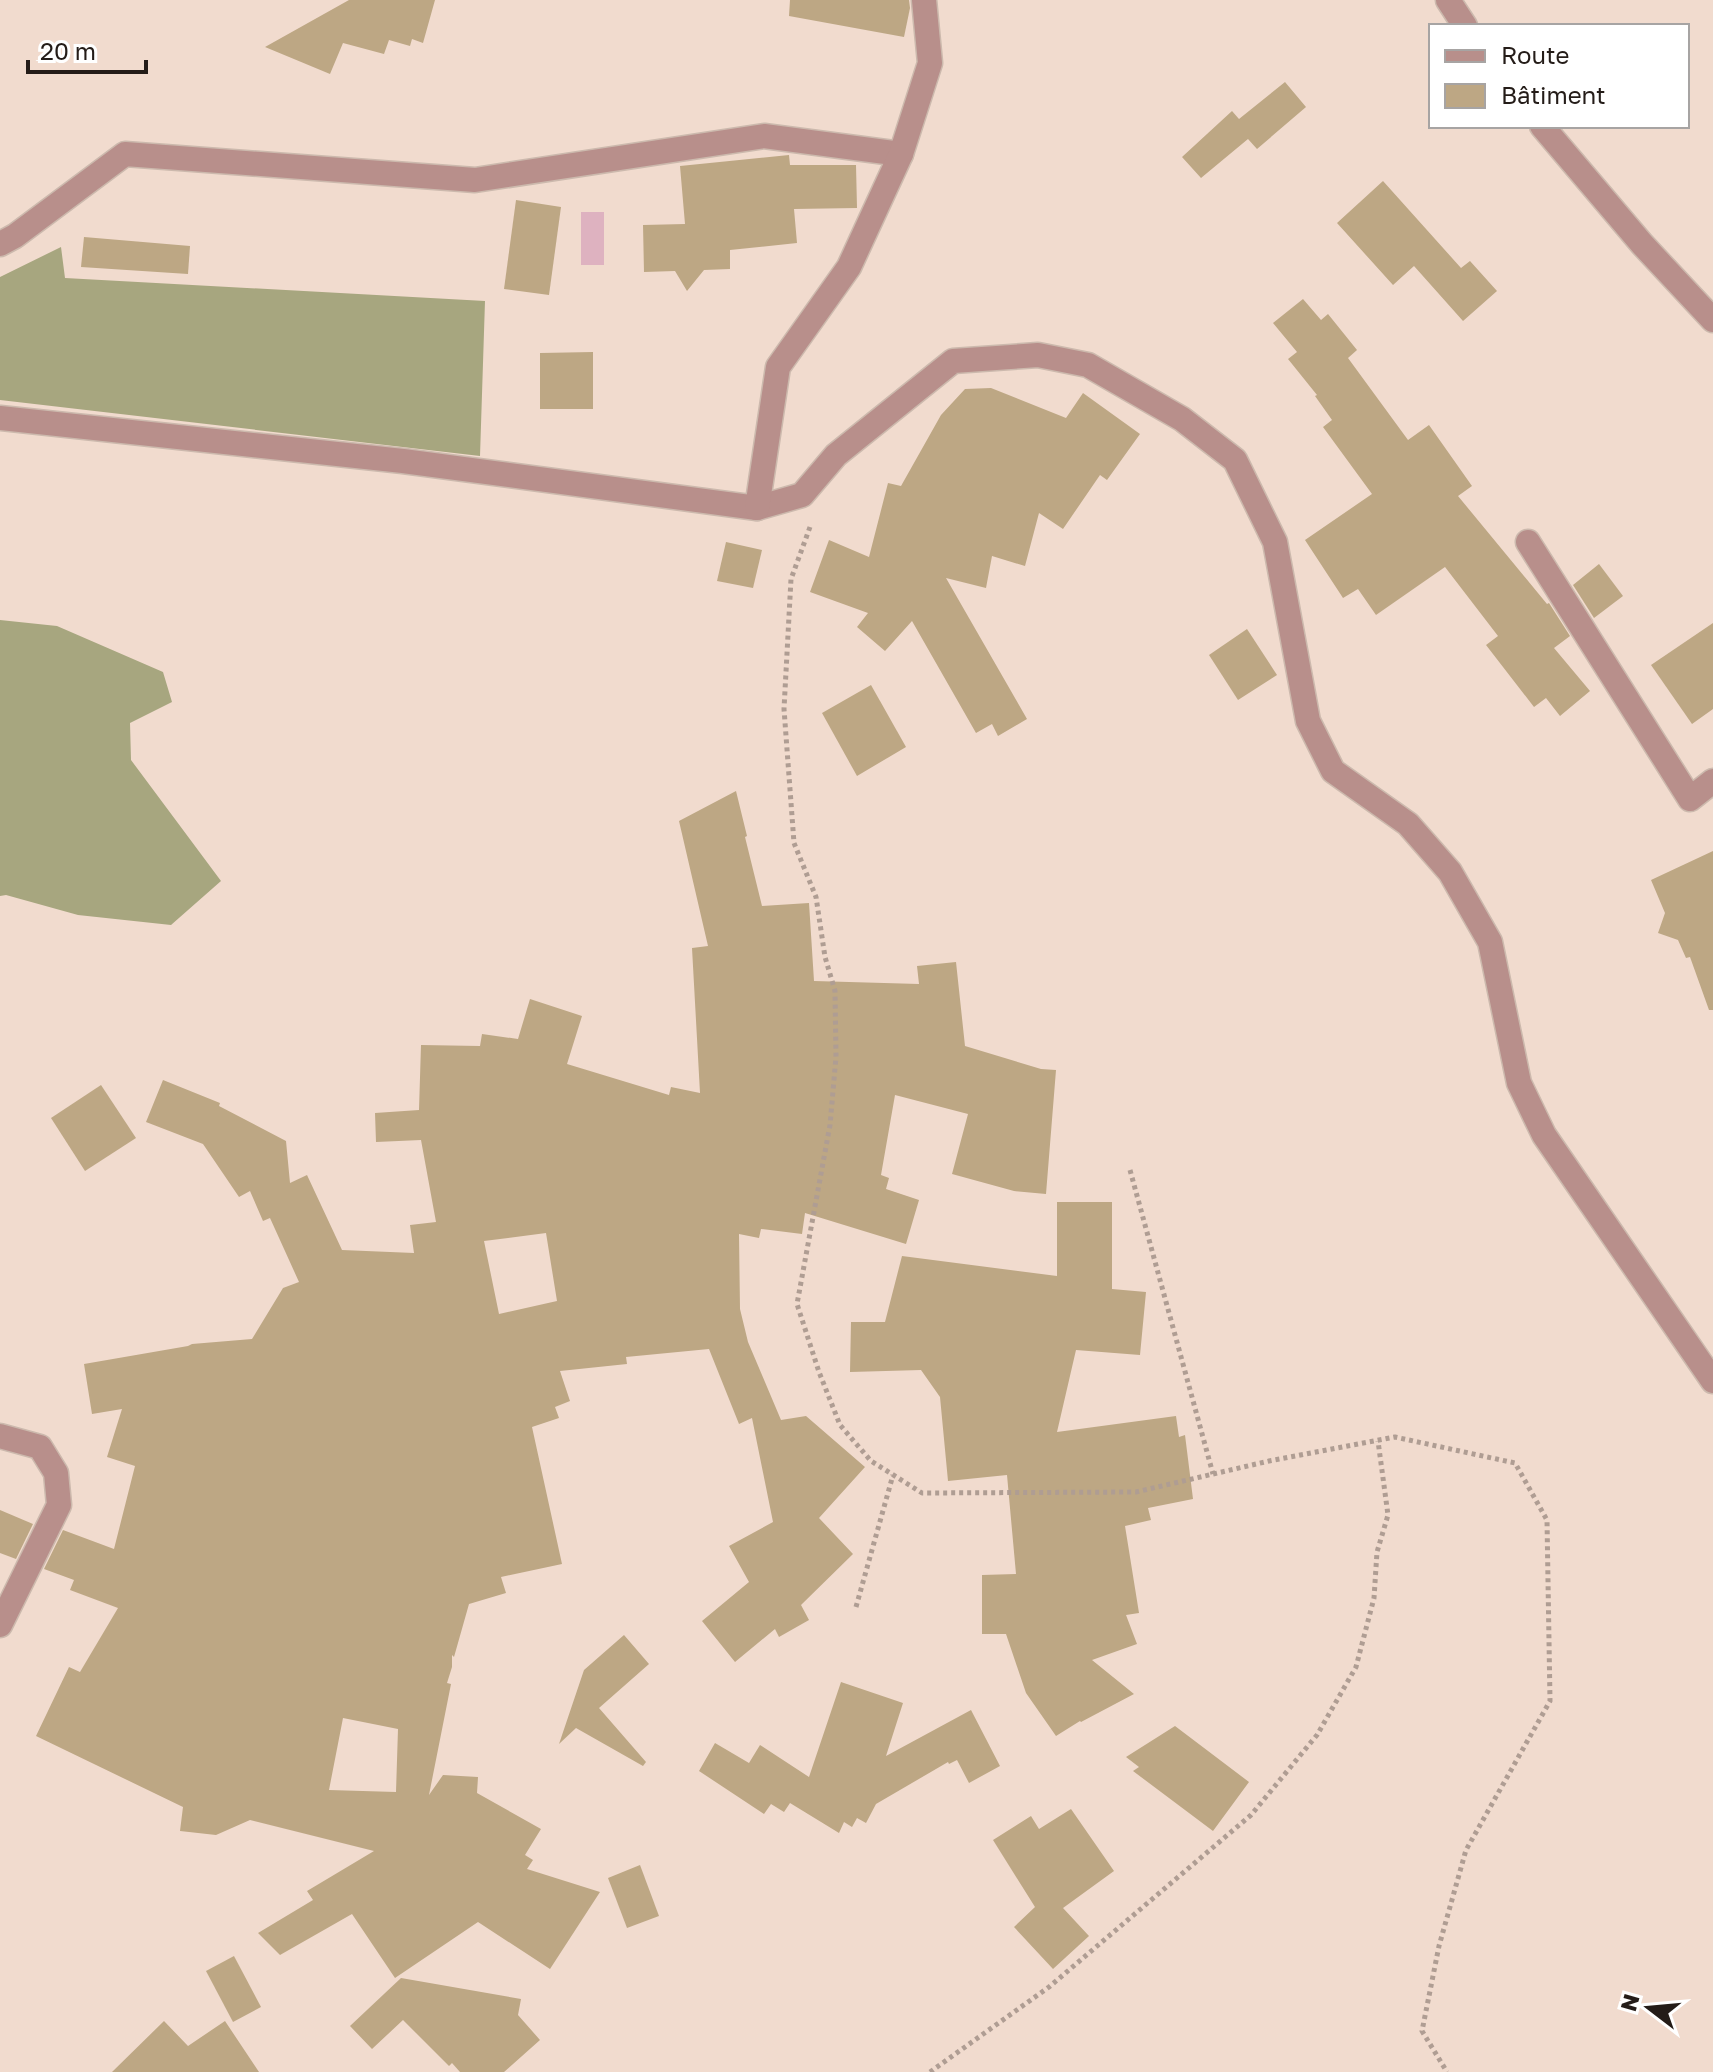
<svg xmlns="http://www.w3.org/2000/svg" width="1713" height="2072" viewBox="0 0 1713 2072" font-family="'Golos Text',sans-serif">
  <style>
    .forest { fill: #a7a67f }
    .water { fill: #deb2c0 }
    .building { fill: #bda784; fill-rule: evenodd }
    .lines { fill: none; stroke-linecap: round; stroke-linejoin: round }
    .minor-casing { stroke: #ccb9ad; stroke-width: 27 }
    .path { stroke: #af9d93; stroke-width: 5; stroke-dasharray: 4 4; stroke-linecap: butt }
    .minor { stroke: #b88f8b; stroke-width: 24 }
  </style>
  <rect width="100%" height="100%" fill="#f1dbce"/>
  <g class="forest">
    <path d="M 61,247 L 65,278 L 485,301 L 480,456 L 0,400 L 0,277 Z"/>
    <path d="M 0,620 L 57,626 L 163,672 L 172,702 L 130,723 L 131,760 L 221,881 L 171,925 L 78,915 L 6,895 L 0,896 Z"/>
  </g>
  <rect class="water" x="581" y="212" width="23" height="53"/>
  <g class="building">
    <path d="M 349,0 L 435,0 L 423,43 L 412,39 L 410,46 L 389,40 L 384,54 L 343,43 L 330,74 L 265,47 Z"/>
    <path d="M 790,0 L 909,0 L 910,8 L 904,37 L 789,16 Z"/>
    <path d="M 1285,82 L 1306,107 L 1257,149 L 1248,139 L 1201,178 L 1182,157 L 1232,111 L 1239,119 Z"/>
    <path d="M 789,155 L 790,165 L 856,165 L 857,208 L 794,209 L 797,243 L 730,250 L 730,269 L 704,270 L 687,291 L 675,271 L 644,272 L 643,225 L 685,224 L 680,166 Z"/>
    <path d="M 1383,181 L 1461,268 L 1470,261 L 1497,291 L 1463,321 L 1414,266 L 1393,285 L 1337,223 Z"/>
    <path d="M 516,200 L 561,207 L 549,295 L 504,289 Z"/>
    <path d="M 84,237 L 190,246 L 188,274 L 81,267 Z"/>
    <path d="M 1303,299 L 1321,320 L 1328,314 L 1357,350 L 1348,358 L 1408,440 L 1429,425 L 1472,486 L 1458,496 L 1547,604 L 1549,603 L 1570,636 L 1554,648 L 1590,691 L 1560,716 L 1546,698 L 1534,707 L 1486,645 L 1498,636 L 1445,567 L 1376,615 L 1358,589 L 1343,598 L 1305,540 L 1372,494 L 1323,427 L 1332,420 L 1315,396 L 1317,395 L 1288,359 L 1297,352 L 1273,323 Z"/>
    <path d="M 593,352 L 593,409 L 540,409 L 540,353 Z"/>
    <path d="M 991,388 L 1066,418 L 1083,393 L 1140,434 L 1107,480 L 1100,475 L 1063,529 L 1039,513 L 1025,566 L 992,556 L 986,588 L 946,578 L 1027,719 L 998,736 L 992,724 L 976,733 L 912,621 L 885,651 L 857,627 L 868,613 L 810,592 L 829,540 L 869,557 L 888,483 L 901,486 L 941,415 L 965,389 Z"/>
    <path d="M 726,542 L 762,550 L 753,588 L 717,581 Z"/>
    <path d="M 1599,564 L 1623,596 L 1594,618 L 1573,585 Z"/>
    <path d="M 1713,623 L 1713,709 L 1692,724 L 1651,665 Z"/>
    <path d="M 1247,629 L 1277,675 L 1238,700 L 1209,655 Z"/>
    <path d="M 871,685 L 906,747 L 857,776 L 822,713 Z"/>
    <path d="M 736,791 L 747,836 L 745,837 L 762,906 L 809,903 L 814,981 L 919,984 L 917,966 L 956,962 L 965,1046 L 1041,1069 L 1056,1070 L 1046,1194 L 1014,1191 L 952,1174 L 968,1114 L 895,1095 L 881,1175 L 889,1178 L 886,1189 L 919,1200 L 906,1244 L 805,1213 L 802,1234 L 761,1229 L 759,1238 L 739,1234 L 740,1309 L 748,1342 L 781,1420 L 806,1416 L 865,1467 L 819,1518 L 853,1554 L 801,1605 L 809,1620 L 779,1637 L 775,1629 L 735,1662 L 702,1621 L 749,1582 L 729,1546 L 773,1522 L 752,1418 L 739,1424 L 709,1349 L 626,1357 L 627,1364 L 560,1371 L 570,1401 L 555,1407 L 559,1418 L 532,1427 L 562,1564 L 501,1577 L 506,1593 L 469,1604 L 454,1657 L 452,1655 L 452,1667 L 447,1683 L 451,1684 L 429,1795 L 443,1775 L 478,1777 L 477,1793 L 541,1829 L 525,1855 L 533,1860 L 527,1869 L 600,1892 L 550,1969 L 478,1922 L 395,1978 L 352,1914 L 280,1955 L 258,1933 L 313,1900 L 307,1891 L 374,1851 L 250,1820 L 216,1835 L 180,1831 L 183,1807 L 36,1736 L 69,1667 L 80,1672 L 118,1608 L 70,1590 L 74,1580 L 44,1569 L 63,1530 L 114,1549 L 135,1466 L 107,1457 L 122,1409 L 92,1414 L 84,1364 L 188,1346 L 192,1344 L 252,1339 L 283,1288 L 299,1282 L 270,1218 L 263,1221 L 250,1191 L 239,1197 L 203,1144 L 146,1122 L 163,1080 L 220,1103 L 219,1106 L 286,1141 L 290,1183 L 307,1175 L 342,1250 L 414,1253 L 410,1225 L 436,1222 L 421,1140 L 376,1142 L 375,1113 L 419,1110 L 421,1045 L 480,1046 L 482,1034 L 518,1039 L 530,999 L 582,1016 L 567,1064 L 669,1095 L 671,1087 L 700,1093 L 692,948 L 708,946 L 679,821 ZM 546,1233 L 557,1301 L 499,1314 L 484,1241 ZM 343,1718 L 398,1729 L 396,1792 L 329,1790 Z"/>
    <path d="M 1713,851 L 1713,1010 L 1709,1010 L 1690,957 L 1686,958 L 1678,940 L 1658,933 L 1665,913 L 1651,880 Z"/>
    <path d="M 101,1085 L 136,1138 L 85,1171 L 51,1118 Z"/>
    <path d="M 1057,1202 L 1112,1202 L 1112,1289 L 1146,1292 L 1140,1355 L 1076,1350 L 1057,1432 L 1176,1416 L 1179,1437 L 1185,1435 L 1193,1499 L 1148,1508 L 1151,1520 L 1125,1526 L 1139,1613 L 1126,1615 L 1137,1644 L 1092,1660 L 1134,1694 L 1081,1722 L 1080,1721 L 1056,1736 L 1026,1693 L 1006,1634 L 982,1634 L 982,1575 L 1016,1574 L 1007,1475 L 948,1481 L 940,1397 L 921,1370 L 850,1372 L 851,1322 L 885,1322 L 902,1256 L 1057,1276 Z"/>
    <path d="M 0,1510 L 33,1524 L 16,1559 L 0,1553 Z"/>
    <path d="M 624,1635 L 649,1664 L 599,1708 L 646,1762 L 643,1766 L 576,1728 L 559,1744 L 584,1670 Z"/>
    <path d="M 841,1682 L 903,1703 L 886,1756 L 971,1710 L 1000,1766 L 969,1783 L 957,1760 L 949,1764 L 948,1762 L 876,1804 L 866,1823 L 857,1818 L 852,1827 L 844,1822 L 839,1833 L 790,1803 L 784,1812 L 771,1804 L 764,1814 L 699,1771 L 715,1743 L 749,1763 L 760,1745 L 809,1777 Z"/>
    <path d="M 1175,1726 L 1249,1782 L 1213,1831 L 1133,1771 L 1139,1767 L 1126,1757 Z"/>
    <path d="M 1071,1809 L 1114,1871 L 1063,1908 L 1089,1936 L 1053,1969 L 1014,1927 L 1035,1907 L 993,1840 L 1031,1816 L 1039,1829 Z"/>
    <path d="M 640,1865 L 659,1916 L 627,1928 L 608,1878 Z"/>
    <path d="M 234,1956 L 261,2007 L 233,2022 L 206,1971 Z"/>
    <path d="M 401,1978 L 521,1999 L 518,2015 L 540,2040 L 504,2072 L 460,2072 L 452,2063 L 449,2066 L 403,2020 L 372,2049 L 350,2026 Z"/>
    <path d="M 164,2021 L 188,2046 L 225,2021 L 259,2072 L 112,2072 Z"/>
  </g>
  <g class="lines">
    <g class="minor-casing">
      <g id="minor">
        <path d="M 1448,0 L 1465,26"/>
        <path d="M 1542,126 L 1642,244 L 1713,320"/>
        <path d="M 0,244 L 15,236 L 125,154 L 475,180 L 764,136 L 901,154"/>
        <path d="M 0,418 L 403,461 L 757,508 L 802,495 L 836,455 L 953,361 L 1038,355 L 1088,365 L 1182,419 L 1235,460 L 1275,542 L 1308,721 L 1333,771 L 1408,824 L 1450,872 L 1490,942 L 1519,1083 L 1544,1135 L 1713,1381"/>
        <path d="M 757,508 L 778,367 L 849,267 L 901,154 L 930,63 L 924,0"/>
        <path d="M 1528,542 L 1690,799 L 1713,781"/>
        <path d="M 0,1436 L 40,1447 L 56,1473 L 59,1505 L 0,1625"/>
      </g>
    </g>
    <g class="path">
      <path d="M 810,527 L 791,579 L 784,709 L 794,843 L 816,897 L 825,957 L 835,991 L 836,1057 L 830,1125 L 797,1304 L 819,1372 L 840,1425 L 871,1461 L 922,1493 L 1136,1492 L 1269,1461 L 1395,1437 L 1515,1463 L 1547,1520 L 1550,1701 L 1466,1850 L 1439,1946 L 1422,2031 L 1447,2072"/>
      <path d="M 1130,1170 L 1213,1474"/>
      <path d="M 856,1607 L 893,1475"/>
      <path d="M 930,2072 L 1049,1987 L 1251,1815 L 1317,1735 L 1356,1667 L 1374,1598 L 1377,1552 L 1388,1515 L 1378,1441"/>
    </g>
    <use href="#minor" class="minor"/>
  </g>
  <rect x="1429" y="24" width="260" height="104" fill="#ffffff" stroke="#a7a4a3" stroke-width="2"/>
  <rect x="1445" y="50" width="40" height="12" fill="#b88f8b" stroke="#a7a4a3" stroke-width="2"/>
  <text x="1501" y="64" font-size="24" fill="#241c18">Route</text>
  <rect x="1445" y="84" width="40" height="24" fill="#bda784" stroke="#a7a4a3" stroke-width="2"/>
  <text x="1501" y="104" font-size="24" fill="#241c18">Bâtiment</text>
  <g transform="translate(1649 2008) rotate(286)" stroke="#ffffff" stroke-width="6" paint-order="stroke">
  <path d="M0-6L14 30L0 20L-14 30Z" fill="#241c18"/>
  <text y="-12" font-size="22" font-weight="bold" text-anchor="middle" fill="#241c18">N</text>
  </g>
  <path d="M28 60v12h118v-12" fill="none" stroke="#241c18" stroke-width="4"/>
  <text x="40" y="60" font-size="24" fill="#241c18" stroke="#ffffff" stroke-width="6" paint-order="stroke">20 m</text>
</svg>
